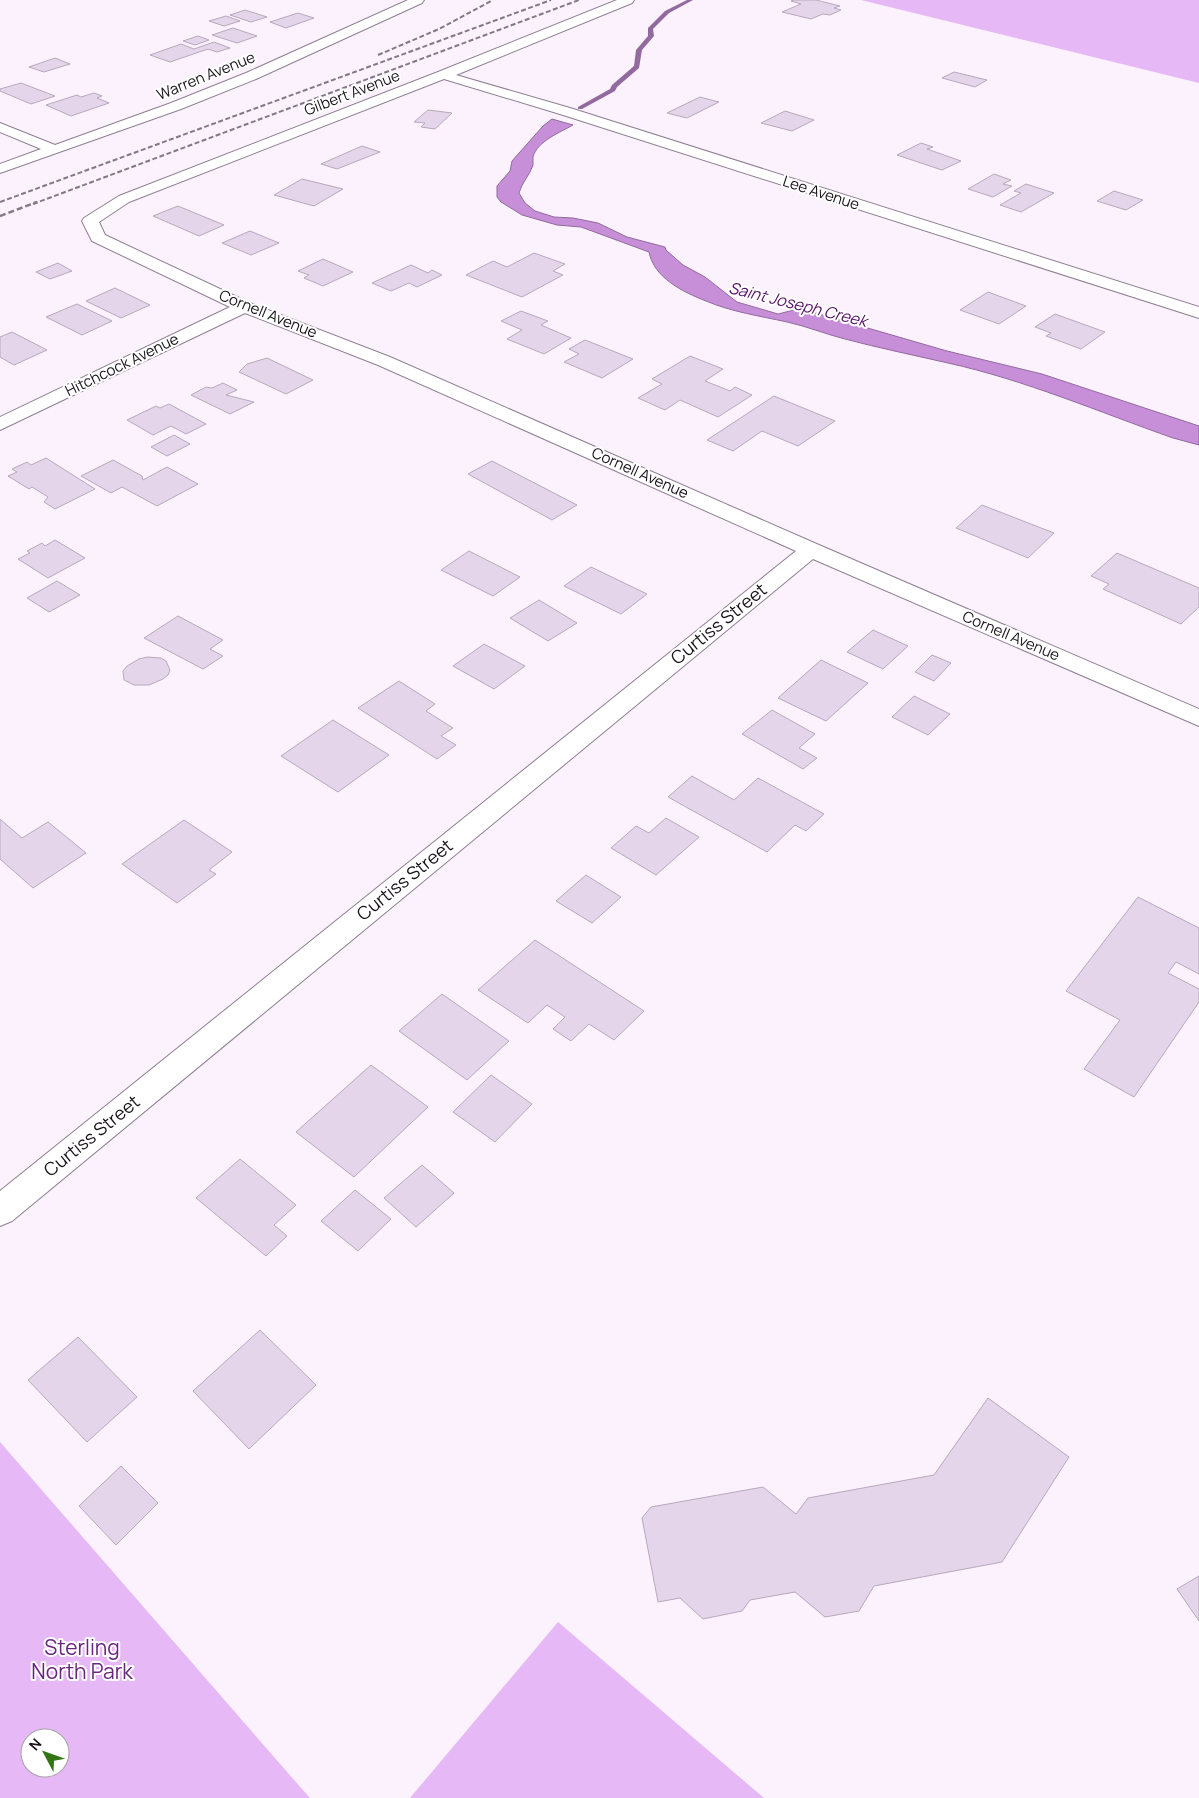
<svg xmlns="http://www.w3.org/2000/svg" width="1199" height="1798" viewBox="0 0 1199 1798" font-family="Manrope,sans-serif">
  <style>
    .green { fill: #e6b8f5; fill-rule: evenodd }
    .water { fill: #c68fd7; stroke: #926a9e }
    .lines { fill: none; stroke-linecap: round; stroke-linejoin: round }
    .stream { fill: #926a9e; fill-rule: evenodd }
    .building { fill: #e5d5ea; stroke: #b8a8bc }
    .street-casing { stroke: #8e7f92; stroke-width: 2 }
    .street { fill: #fff; fill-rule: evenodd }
    .rail-far1 { stroke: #807a83; stroke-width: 2; stroke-dasharray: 5 2.5; stroke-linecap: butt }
    .rail { stroke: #807a83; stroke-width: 2.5; stroke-dasharray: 6 3; stroke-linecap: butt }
    .labels { text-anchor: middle; stroke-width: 4; stroke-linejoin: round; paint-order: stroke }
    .far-street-label { font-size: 15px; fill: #18131a; stroke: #fff }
    .far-water-label { font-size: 16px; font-style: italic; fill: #560f68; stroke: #fff }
    .street-label { font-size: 18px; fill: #18131a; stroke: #fff }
    .near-park-label { font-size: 21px; fill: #69267c; stroke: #fff }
  </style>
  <rect width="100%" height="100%" fill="#fbf2fe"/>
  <g class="green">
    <path d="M 861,0 L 1199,0 L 1199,83 Z"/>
    <path d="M 0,1442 L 295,1781 L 310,1798 L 0,1798 ZM 30,1738 L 60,1738 L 60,1768 L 30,1768 Z"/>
    <path d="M 558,1622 L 764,1798 L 410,1798 Z"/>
  </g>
  <path class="water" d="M 552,119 L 573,125 C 561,132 537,141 533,157 C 533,157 533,164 533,165 C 530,175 522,182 519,193 L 525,203 L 535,211 L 554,217 L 573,218 L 598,223 L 627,237 L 665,247 L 666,250 L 683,265 L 705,277 L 737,302 L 778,314 L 798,309 L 809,311 L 947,351 L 1042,374 L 1199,426 L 1199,445 L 1173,438 C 1099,412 1025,380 948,363 C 913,355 879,348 845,339 C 825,334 806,326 787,322 C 760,316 732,312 706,301 C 683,292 654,278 649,252 L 581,227 L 557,225 L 522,215 L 501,202 L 497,197 L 497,186 L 510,171 L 512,161 L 543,126 Z"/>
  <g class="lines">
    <path class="stream" d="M 687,0 L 693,0 L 669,13 L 653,29 L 654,36 L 642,50 L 639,68 L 617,87 L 615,91 L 582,109 L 578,109 L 578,107 L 610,89 L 612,85 L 634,66 L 636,50 L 648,36 L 648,28 L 665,11 Z"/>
  </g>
  <g class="building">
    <path d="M 794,0 L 816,0 L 840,6 L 834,8 L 841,10 L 830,15 L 823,14 L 811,19 L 782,12 L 801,4 L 791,1 Z"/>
    <path d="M 245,10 L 267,17 L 251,22 L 230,15 Z"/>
    <path d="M 298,13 L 314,18 L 286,28 L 270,22 Z"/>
    <path d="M 226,16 L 240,21 L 224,26 L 209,21 Z"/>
    <path d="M 233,28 L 257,36 L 237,43 L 212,35 Z"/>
    <path d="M 198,36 L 209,40 L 195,45 L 183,41 Z"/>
    <path d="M 214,42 L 230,48 L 217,52 L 208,49 L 170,62 L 150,55 L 181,44 L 194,49 Z"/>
    <path d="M 55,58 L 70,64 L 44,72 L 29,67 Z"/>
    <path d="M 954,72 L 987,80 L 975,87 L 942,78 Z"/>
    <path d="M 21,83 L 55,96 L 31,104 L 0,91 L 0,89 Z"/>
    <path d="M 94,93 L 102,96 L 97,98 L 109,103 L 71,116 L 46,105 L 77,95 L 81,97 Z"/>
    <path d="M 700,97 L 719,102 L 687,118 L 667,113 Z"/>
    <path d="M 428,110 L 452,113 L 435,129 L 421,127 L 425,123 L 414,122 Z"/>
    <path d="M 785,111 L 814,120 L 792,131 L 761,123 Z"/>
    <path d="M 921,143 L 933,147 L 927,149 L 961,161 L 942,170 L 897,155 Z"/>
    <path d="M 362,146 L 380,152 L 337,169 L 321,164 Z"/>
    <path d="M 994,174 L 1011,180 L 1003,184 L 1012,186 L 993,197 L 968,189 Z"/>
    <path d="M 302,179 L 343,189 L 314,206 L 274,195 Z"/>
    <path d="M 1026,184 L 1054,193 L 1021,212 L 1000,205 L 1021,193 L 1014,191 Z"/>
    <path d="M 1114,191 L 1143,200 L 1126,210 L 1097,201 Z"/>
    <path d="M 178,206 L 224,225 L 199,236 L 153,216 Z"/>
    <path d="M 250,231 L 279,243 L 251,255 L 222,243 Z"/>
    <path d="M 534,253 L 565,264 L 553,271 L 563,275 L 522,297 L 466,275 L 493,261 L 507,267 Z"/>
    <path d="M 323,259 L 353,272 L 323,286 L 304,278 L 309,275 L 298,271 Z"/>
    <path d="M 58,263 L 72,271 L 50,279 L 36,272 Z"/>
    <path d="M 411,265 L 428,273 L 432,270 L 442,275 L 417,287 L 409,283 L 391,291 L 372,283 Z"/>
    <path d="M 115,288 L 150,305 L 121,318 L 86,301 Z"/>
    <path d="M 988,292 L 1026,306 L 999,324 L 960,310 Z"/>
    <path d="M 77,304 L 112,321 L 82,335 L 46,317 Z"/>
    <path d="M 521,311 L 548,321 L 541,325 L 571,338 L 544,354 L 507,339 L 522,330 L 501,321 Z"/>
    <path d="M 1055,314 L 1105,332 L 1081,349 L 1046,336 L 1051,333 L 1035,327 Z"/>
    <path d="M 12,332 L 47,350 L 14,365 L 0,357 L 0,337 Z"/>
    <path d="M 585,340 L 633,359 L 602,378 L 564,362 L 579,354 L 569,349 Z"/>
    <path d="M 690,356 L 723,369 L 705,381 L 730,391 L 735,387 L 752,395 L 718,417 L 680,400 L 665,410 L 638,398 L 662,384 L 652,379 Z"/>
    <path d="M 267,358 L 313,380 L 286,394 L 239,372 L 247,364 Z"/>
    <path d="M 223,383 L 237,390 L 226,395 L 254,402 L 230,414 L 191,395 L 206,387 L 212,388 Z"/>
    <path d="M 774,396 L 835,421 L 798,446 L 762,431 L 733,451 L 707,440 Z"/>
    <path d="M 169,404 L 206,424 L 186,434 L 171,426 L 153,435 L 127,420 L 156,406 L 160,408 Z"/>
    <path d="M 174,435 L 190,444 L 167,456 L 151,447 Z"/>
    <path d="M 46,458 L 95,489 L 55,509 L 44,502 L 48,497 L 32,487 L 29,489 L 8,476 L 17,472 L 12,469 L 27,462 L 31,465 Z"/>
    <path d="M 113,460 L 142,476 L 143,480 L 167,467 L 198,484 L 157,506 L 122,487 L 111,493 L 81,476 Z"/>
    <path d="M 492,461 L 577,505 L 552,520 L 468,474 Z"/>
    <path d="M 982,505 L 1054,533 L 1028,558 L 956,528 Z"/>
    <path d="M 55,540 L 85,558 L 48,578 L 18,559 L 30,553 L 27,551 L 42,543 L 45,546 Z"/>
    <path d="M 469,551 L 520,577 L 493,596 L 441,570 Z"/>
    <path d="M 1117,553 L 1199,588 L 1199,607 L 1181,624 L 1103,589 L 1109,584 L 1091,576 Z"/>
    <path d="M 591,567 L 647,594 L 621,614 L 564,586 Z"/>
    <path d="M 57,581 L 80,595 L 49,612 L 27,598 Z"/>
    <path d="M 539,600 L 577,623 L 548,641 L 510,618 Z"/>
    <path d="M 178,616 L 223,640 L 210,649 L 223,656 L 203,669 L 144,638 Z"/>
    <path d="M 873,630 L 908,646 L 883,669 L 847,652 Z"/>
    <path d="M 484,644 L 525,666 L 494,689 L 453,666 Z"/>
    <path d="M 932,655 L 951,663 L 934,681 L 915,672 Z"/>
    <path d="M 147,657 L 161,658 L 166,661 L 170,670 L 168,675 L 163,679 L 149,685 L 134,685 L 124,680 L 123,671 L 127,666 L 139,659 Z"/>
    <path d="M 821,660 L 868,683 L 826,721 L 778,698 Z"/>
    <path d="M 399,681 L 435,704 L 426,711 L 453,728 L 441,736 L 456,745 L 437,759 L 358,708 Z"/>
    <path d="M 914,696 L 950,714 L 928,735 L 892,717 Z"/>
    <path d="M 772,710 L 815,734 L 799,748 L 817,758 L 803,769 L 742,734 Z"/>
    <path d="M 333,720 L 389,755 L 338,792 L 281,756 Z"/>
    <path d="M 692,776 L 734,800 L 758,778 L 824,814 L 806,831 L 795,825 L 767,852 L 668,797 Z"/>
    <path d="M 666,818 L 699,837 L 656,875 L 611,848 L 636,826 L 649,833 Z"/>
    <path d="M 0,819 L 22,838 L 48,822 L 86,853 L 33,888 L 0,859 Z"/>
    <path d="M 184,820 L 232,852 L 209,870 L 216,874 L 177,903 L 122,864 Z"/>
    <path d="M 586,875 L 621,897 L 592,923 L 556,901 Z"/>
    <path d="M 1138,897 L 1199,928 L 1199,974 L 1176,962 L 1168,973 L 1199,989 L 1199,1002 L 1134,1097 L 1084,1069 L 1120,1020 L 1066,991 Z"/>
    <path d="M 535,940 L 644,1011 L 614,1040 L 589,1024 L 571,1041 L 553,1029 L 565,1017 L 547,1005 L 528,1023 L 478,990 Z"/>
    <path d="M 442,994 L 509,1041 L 467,1080 L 399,1031 Z"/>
    <path d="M 371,1065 L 428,1107 L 354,1177 L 296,1132 Z"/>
    <path d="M 491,1075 L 532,1104 L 495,1142 L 453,1112 Z"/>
    <path d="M 240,1159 L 296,1205 L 274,1225 L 287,1236 L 266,1256 L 196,1198 Z"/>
    <path d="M 422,1165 L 454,1193 L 416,1227 L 384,1198 Z"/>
    <path d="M 355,1190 L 391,1219 L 358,1251 L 321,1221 Z"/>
    <path d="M 260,1330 L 316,1385 L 249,1449 L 193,1391 Z"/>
    <path d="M 78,1337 L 137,1397 L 87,1442 L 28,1380 Z"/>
    <path d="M 988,1398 L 1069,1457 L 1002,1562 L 874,1586 L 859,1611 L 825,1617 L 795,1592 L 750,1600 L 742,1611 L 703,1619 L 680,1598 L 658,1602 L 642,1518 L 651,1507 L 763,1487 L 796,1514 L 808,1498 L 934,1475 Z"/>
    <path d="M 121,1466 L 158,1503 L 116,1545 L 79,1506 Z"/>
    <path d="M 1199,1576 L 1199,1621 L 1177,1589 Z"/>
  </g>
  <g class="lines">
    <g class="street-casing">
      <g id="street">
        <path d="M 408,0 L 424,0 L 422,3 L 256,79 L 181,109 L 0,173 L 0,164 L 41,149 L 0,132 L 0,123 L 55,145 L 171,103 L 246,73 Z"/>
        <path d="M 617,0 L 634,0 L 632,3 L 456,75 L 570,108 L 1199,307 L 1199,318 L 560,114 L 444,79 L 129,202 L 99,222 L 105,235 L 250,303 L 390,357 L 819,545 L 1199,709 L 1199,726 L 813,559 L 12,1221 L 0,1226 L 0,1191 L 796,551 L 378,365 L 245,313 L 0,430 L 0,417 L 230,307 L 92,241 L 82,221 L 84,218 L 119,196 L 438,72 Z"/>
      </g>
    </g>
    <use href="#street" class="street"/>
    <g class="rail-far1">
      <path d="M 378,55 L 439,29 L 493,0"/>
      <path d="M 0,202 L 551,0"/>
      <path d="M 33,204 L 579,0"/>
    </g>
    <path class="rail" d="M 0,216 L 37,202"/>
  </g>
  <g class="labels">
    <g class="far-street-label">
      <text transform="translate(206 76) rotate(-22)" y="5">Warren Avenue</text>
      <text transform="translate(352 93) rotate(-21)" y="5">Gilbert Avenue</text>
      <text transform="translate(821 193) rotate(18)" y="5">Lee Avenue</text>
      <text transform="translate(268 314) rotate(22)" y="5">Cornell Avenue</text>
      <text transform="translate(122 365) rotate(-26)" y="5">Hitchcock Avenue</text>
      <text transform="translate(640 473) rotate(24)" y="5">Cornell Avenue</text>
      <text transform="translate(1011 636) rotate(23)" y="5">Cornell Avenue</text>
    </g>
    <g class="far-water-label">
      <text transform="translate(798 304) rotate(14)" y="6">Saint Joseph Creek</text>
    </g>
    <g class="street-label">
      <text transform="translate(719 624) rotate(-39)" y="6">Curtiss Street</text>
      <text transform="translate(405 880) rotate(-39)" y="6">Curtiss Street</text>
      <text transform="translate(92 1136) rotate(-39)" y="6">Curtiss Street</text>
    </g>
    <g class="near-park-label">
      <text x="82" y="1655">Sterling<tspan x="82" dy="24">North Park</tspan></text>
    </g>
  </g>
  <g transform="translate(45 1753) rotate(311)"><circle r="24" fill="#ffffff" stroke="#a3a1a3"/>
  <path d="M0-4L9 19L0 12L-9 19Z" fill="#327512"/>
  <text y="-8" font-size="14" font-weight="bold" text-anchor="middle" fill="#18131a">N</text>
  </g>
</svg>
